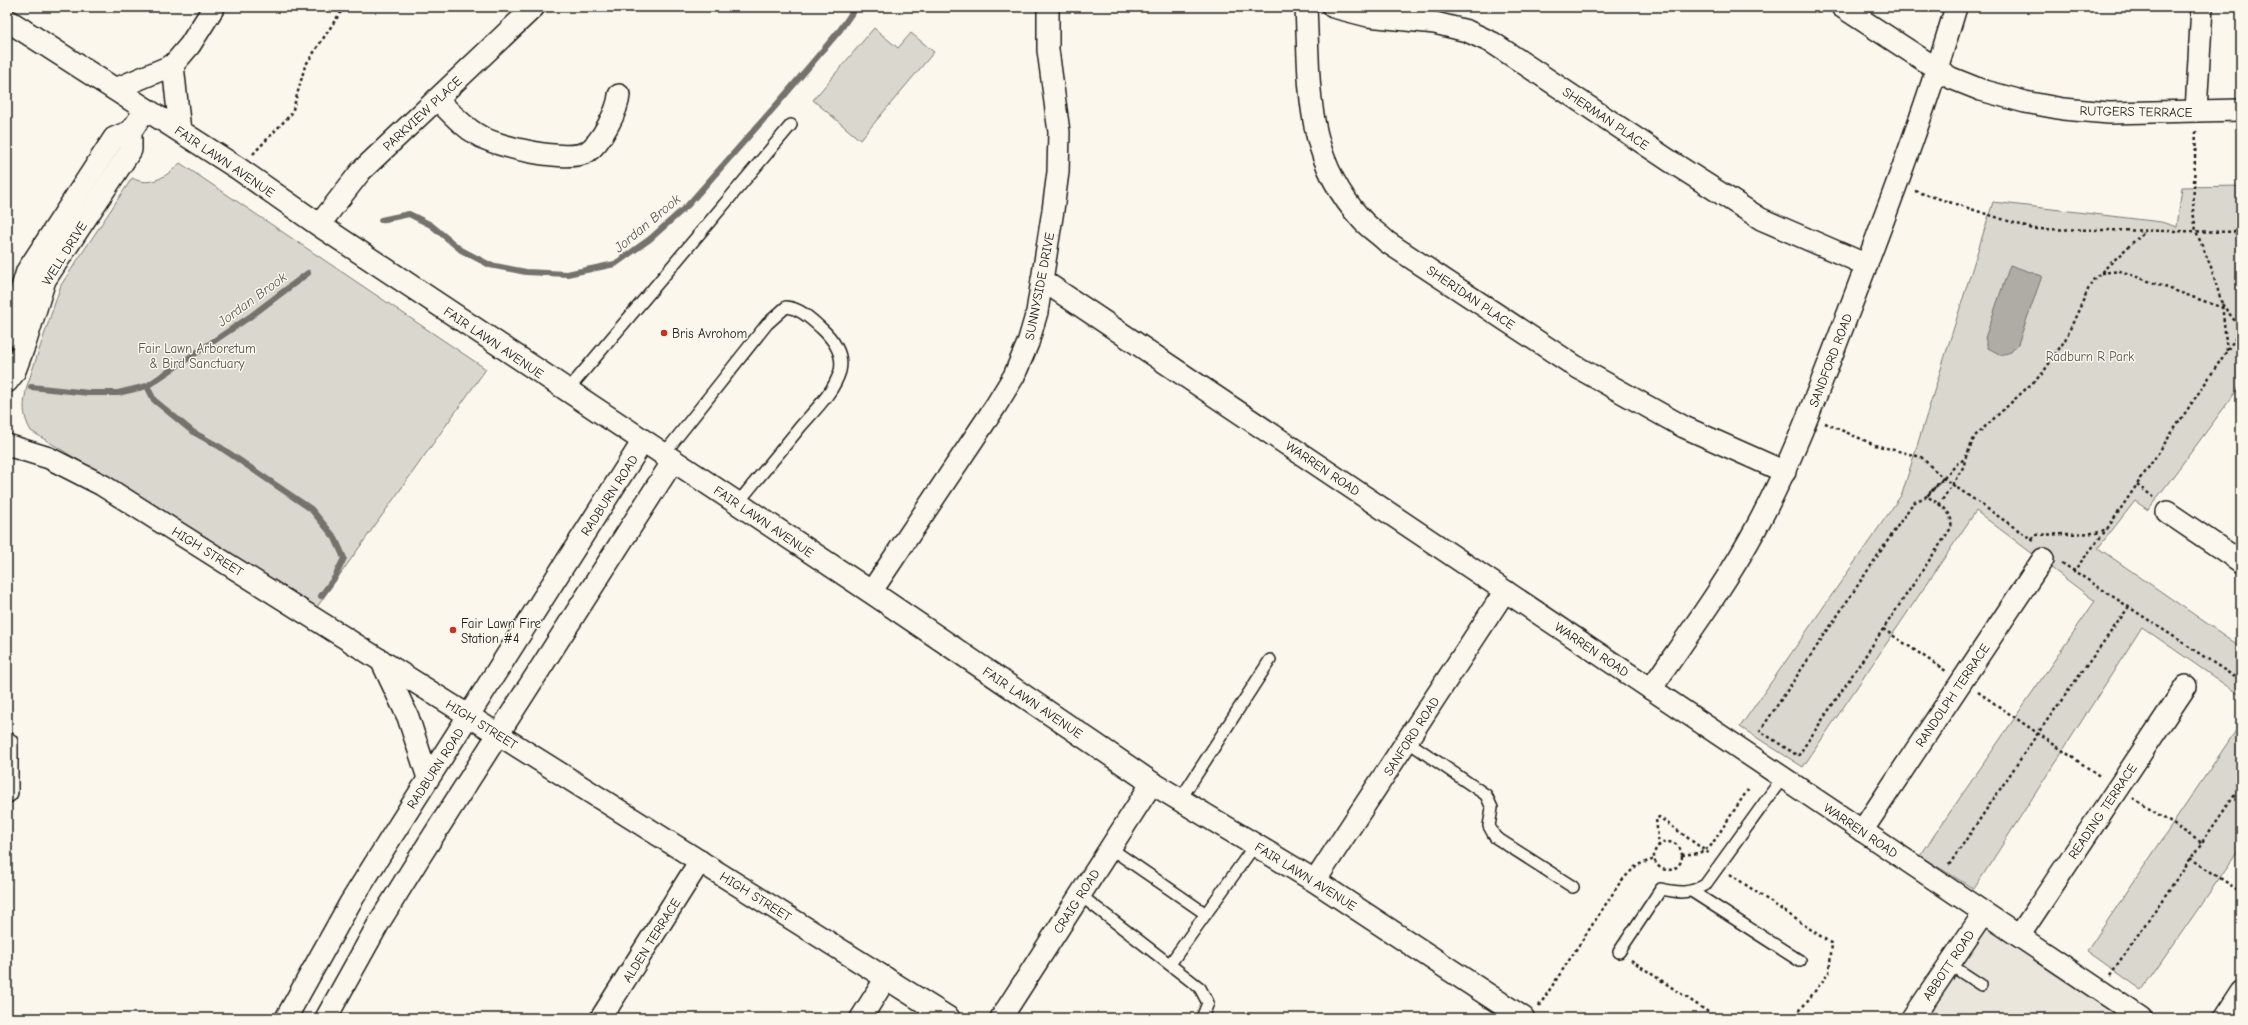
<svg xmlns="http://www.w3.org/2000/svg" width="2248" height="1025" viewBox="0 0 2248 1025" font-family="'Comic Neue',sans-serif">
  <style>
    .built { fill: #eae6dc }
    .green { fill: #dad7ce; stroke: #7b7a75 }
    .water { fill: #afaca5; stroke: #74726e }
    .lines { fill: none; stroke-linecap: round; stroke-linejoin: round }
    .stream { stroke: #74726e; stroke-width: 6 }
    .service-casing { stroke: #1c1c1c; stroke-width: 14 }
    .minor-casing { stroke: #1c1c1c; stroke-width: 24 }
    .secondary-casing { stroke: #1c1c1c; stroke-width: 25 }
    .path { stroke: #1c1c1c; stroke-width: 2.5; stroke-dasharray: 3 3; stroke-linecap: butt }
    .service { stroke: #fbf7ec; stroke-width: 11 }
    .minor { stroke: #fbf7ec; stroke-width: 21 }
    .secondary { stroke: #fbf7ec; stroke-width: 22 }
    .poi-dot { fill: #c8321e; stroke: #fbf7ec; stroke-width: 1.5 }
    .labels { text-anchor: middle; stroke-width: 3; stroke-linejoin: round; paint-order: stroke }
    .street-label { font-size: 13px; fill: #1c1c1c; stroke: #fbf7ec }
    .poi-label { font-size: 13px; fill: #1c1c1c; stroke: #fbf7ec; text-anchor: start }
    .park-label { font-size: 13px; fill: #555451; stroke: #fbf7ec }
    .water-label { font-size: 14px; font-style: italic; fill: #575653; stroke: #fbf7ec }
  </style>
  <rect width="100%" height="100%" fill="#fbf7ec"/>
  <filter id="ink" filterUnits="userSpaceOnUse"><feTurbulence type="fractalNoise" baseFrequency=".025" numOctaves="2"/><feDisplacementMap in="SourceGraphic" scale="8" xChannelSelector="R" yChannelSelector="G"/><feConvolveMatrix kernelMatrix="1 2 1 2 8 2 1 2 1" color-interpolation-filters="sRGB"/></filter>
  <g filter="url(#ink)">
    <path class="built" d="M 1984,913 L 2141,1018 L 1913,1018 Z"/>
    <g class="green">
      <path d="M 874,28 L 898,48 L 911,33 L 934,52 L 860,140 L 813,100 Z"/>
      <path d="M 180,163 L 486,369 L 317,607 L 31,431 C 22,415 23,405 27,386 L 61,285 L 132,178 C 151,188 167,176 180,163 Z"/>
      <path d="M 2241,186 L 2241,385 L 2148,510 L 2135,501 L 2098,548 L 2241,647 L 2241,696 L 2142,627 L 1974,889 L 1920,856 L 2095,601 L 1976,511 L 1803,767 L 1740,727 L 1902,494 L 1993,202 L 2161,222 L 2177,227 L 2182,187 Z"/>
      <path d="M 2241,723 L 2241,847 L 2142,990 L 2087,951 Z"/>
    </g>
    <path class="water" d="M 2010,265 L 2042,276 L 2018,344 L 2011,352 L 2001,355 L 1988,348 L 1985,338 Z"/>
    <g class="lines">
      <g class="stream">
        <path d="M 381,220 L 409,214 L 431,225 L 461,250 L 490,265 L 526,272 L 567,274 L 615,264 L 650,239 L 688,205 L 779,102 L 840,30 L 856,7"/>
        <path d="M 147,386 L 154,400 L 193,432 L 220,447 L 311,509 L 335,538 L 344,558 L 335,577 L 321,596"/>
        <path d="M 31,387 L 89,393 L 118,393 L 147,386 L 251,316 L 308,273"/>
      </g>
      <g class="service-casing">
        <g id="service">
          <path d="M 567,391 L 791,125"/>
          <path d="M 663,455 L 767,324 L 786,307 C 800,308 811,319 821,328 C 833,339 844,354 840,371 C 834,392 815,410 801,426 C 780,452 758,478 737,504"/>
          <path d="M 1407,741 L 1486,795 L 1492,808 L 1489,826 L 1495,837 L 1573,887"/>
          <path d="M 1180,800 L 1270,660"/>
          <path d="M 1110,848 L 1206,914"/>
          <path d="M 1693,892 L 1800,961"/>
          <path d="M 1080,895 L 1200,988 L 1208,1003 L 1202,1018"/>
          <path d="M 1619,952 L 1661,889 C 1679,893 1689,894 1705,885 L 1783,777"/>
          <path d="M 1170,964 L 1255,845"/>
          <path d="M 1949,964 L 1981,985"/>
        </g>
      </g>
      <g class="minor-casing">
        <g id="minor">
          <path d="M 1306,7 C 1310,86 1304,157 1362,220 C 1369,228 1379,234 1387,242 L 1575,366 L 1684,427 L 1785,472"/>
          <path d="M 1333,7 L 1368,16 L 1435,23 L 1467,31 L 1493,43 L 1670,161 L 1761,219 L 1867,265"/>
          <path d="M 1842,7 L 1951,78 L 1981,90 L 2025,102 L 2063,109 L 2109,113 L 2241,110"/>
          <path d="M 173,65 L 180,131"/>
          <path d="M 115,89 L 173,65 L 190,45 L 214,7"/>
          <path d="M 437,99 C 450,112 462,126 478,135 C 496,147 568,163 587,152 C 601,143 618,110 619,95"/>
          <path d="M 2196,111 L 2202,7"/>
          <path d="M 319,225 L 361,171 L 534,7"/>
          <path d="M 1042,280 L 2141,1018"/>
          <path d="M 7,336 L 27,271 L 114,138 L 131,131"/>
          <path d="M 7,382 L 14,373 L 25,344 L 45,280 L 131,150 L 131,131 L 146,109"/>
          <path d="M 7,445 L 49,458 L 102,485 L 949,1018"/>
          <path d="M 2167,512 L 2241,562"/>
          <path d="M 871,592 L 995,407 L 1014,376 L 1028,343 L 1037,312 L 1053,210 L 1058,172 L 1059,132 L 1048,50 L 1048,7"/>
          <path d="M 381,660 L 408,717 L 428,778"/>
          <path d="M 1651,689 C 1687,636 1726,584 1756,528 C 1793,460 1819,388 1847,316 C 1886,214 1925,112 1956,7"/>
          <path d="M 7,743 L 7,792"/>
          <path d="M 1862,831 L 2043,559"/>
          <path d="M 1315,881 L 1505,591"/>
          <path d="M 2019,936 L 2186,686"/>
          <path d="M 286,1018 L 350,903 L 392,836 L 643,441"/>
          <path d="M 326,1018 L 380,921 L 421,855 L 673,461"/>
          <path d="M 601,1018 L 700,861"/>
          <path d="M 861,1018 L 886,978"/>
          <path d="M 1001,1018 L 1152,783"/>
          <path d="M 1913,1018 L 1984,913"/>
          <path d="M 2224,1018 L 2241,992"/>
        </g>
      </g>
      <g class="secondary-casing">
        <path id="secondary" d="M 7,20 L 239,169 L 319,225 L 871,592 L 1152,783 L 1315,881 L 1523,1018"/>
      </g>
      <g class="path">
        <path d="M 2196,131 L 2193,211 L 2196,231 L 2211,267 L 2222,304 L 2227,351"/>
        <path d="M 253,154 L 292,113 L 305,66 L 344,7"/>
        <path d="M 1915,191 L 2033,229 L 2241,232"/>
        <path d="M 2101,273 L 2120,271 L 2126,273 L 2223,308"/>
        <path d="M 2222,304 L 2241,329"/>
        <path d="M 1825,423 L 1875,445 L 1921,457 L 1943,478 L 2034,541"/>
        <path d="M 1943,478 L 1927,496 L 1913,503 L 1760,731 L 1798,756 L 1951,528 C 1954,510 1939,505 1927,496 L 1958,463 L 1965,459 L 1975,436 L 2042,374 L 2065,340 L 2092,281 L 2146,230"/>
        <path d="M 2137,485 L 2155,498"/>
        <path d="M 1939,505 L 1964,466 L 1965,459"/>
        <path d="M 2032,539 L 2035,535 L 2096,533 L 2107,529 L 2241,330"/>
        <path d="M 2062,563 L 2241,681"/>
        <path d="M 2073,572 L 2107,529"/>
        <path d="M 1883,629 L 1946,671"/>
        <path d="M 1978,692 L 2101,777"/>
        <path d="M 2133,798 L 2202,843"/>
        <circle cx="1668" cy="856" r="14"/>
        <path d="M 1659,847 L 1656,819 L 1659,817 L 1710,854"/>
        <path d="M 1682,855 L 1699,853 L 1710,847 L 1749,788"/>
        <path d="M 2190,858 L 2241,892"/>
        <path d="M 1949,865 L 2038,733 L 2128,608"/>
        <path d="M 1730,874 L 1832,944 L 1829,973 L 1794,1018"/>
        <path d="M 1631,960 L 1717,1018"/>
        <path d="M 2110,975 L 2241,786"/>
        <path d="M 1539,1006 L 1621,881 L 1637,865 L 1655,859"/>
      </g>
      <use href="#service" class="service"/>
      <use href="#minor" class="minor"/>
      <use href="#secondary" class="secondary"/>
    </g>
  </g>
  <g class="poi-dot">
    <circle cx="664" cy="333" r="4"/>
    <circle cx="453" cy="630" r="4"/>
  </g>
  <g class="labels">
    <g class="street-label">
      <text transform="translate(2136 111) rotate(1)" y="5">RUTGERS TERRACE</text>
      <text transform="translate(422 113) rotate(-43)" y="5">PARKVIEW PLACE</text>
      <text transform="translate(1606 118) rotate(34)" y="5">SHERMAN PLACE</text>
      <text transform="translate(225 161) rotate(34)" y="5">FAIR LAWN AVENUE</text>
      <text transform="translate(64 253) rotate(-58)" y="5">WELL DRIVE</text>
      <text transform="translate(1039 286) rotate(-79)" y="5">SUNNYSIDE DRIVE</text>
      <text transform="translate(1471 297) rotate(34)" y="5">SHERIDAN PLACE</text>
      <text transform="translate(494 342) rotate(34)" y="5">FAIR LAWN AVENUE</text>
      <text transform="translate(1830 360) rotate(-69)" y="5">SANDFORD ROAD</text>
      <text transform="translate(1323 468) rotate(34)" y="5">WARREN ROAD</text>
      <text transform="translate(609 495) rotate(-57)" y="5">RADBURN ROAD</text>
      <text transform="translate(764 521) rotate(34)" y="5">FAIR LAWN AVENUE</text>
      <text transform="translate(208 551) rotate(32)" y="5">HIGH STREET</text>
      <text transform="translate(1592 649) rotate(34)" y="5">WARREN ROAD</text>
      <text transform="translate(1952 695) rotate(-56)" y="5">RANDOLPH TERRACE</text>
      <text transform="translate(1033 702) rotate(34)" y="5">FAIR LAWN AVENUE</text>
      <text transform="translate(482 724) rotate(32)" y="5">HIGH STREET</text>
      <text transform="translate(1411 736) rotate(-57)" y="5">SANFORD ROAD</text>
      <text transform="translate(435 768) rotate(-57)" y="5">RADBURN ROAD</text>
      <text transform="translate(2102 811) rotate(-56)" y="5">READING TERRACE</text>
      <text transform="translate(1861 830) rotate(34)" y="5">WARREN ROAD</text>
      <text transform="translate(1306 876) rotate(32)" y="5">FAIR LAWN AVENUE</text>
      <text transform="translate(756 896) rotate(32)" y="5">HIGH STREET</text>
      <text transform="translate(1076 901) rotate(-57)" y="5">CRAIG ROAD</text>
      <text transform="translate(651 940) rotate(-58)" y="5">ALDEN TERRACE</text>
      <text transform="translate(1948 965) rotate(-56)" y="5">ABBOTT ROAD</text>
    </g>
    <g class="poi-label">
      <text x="672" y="338">Bris Avrohom</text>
      <text x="461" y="628">Fair Lawn Fire<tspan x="461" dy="15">Station #4</tspan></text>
    </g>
    <g class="park-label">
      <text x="197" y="353">Fair Lawn Arboretum<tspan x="197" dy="15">&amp; Bird Sanctuary</tspan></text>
      <text x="2090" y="361">Radburn R Park</text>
    </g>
    <g class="water-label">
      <text transform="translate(647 223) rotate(-40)" y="5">Jordan Brook</text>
      <text transform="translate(252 299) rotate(-36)" y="5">Jordan Brook</text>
    </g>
  </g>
  <rect width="2248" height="1025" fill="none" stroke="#fbf7ec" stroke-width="24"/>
  <rect x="12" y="12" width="2224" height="1001" fill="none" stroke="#1c1c1c" stroke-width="1.5" filter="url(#ink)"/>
</svg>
